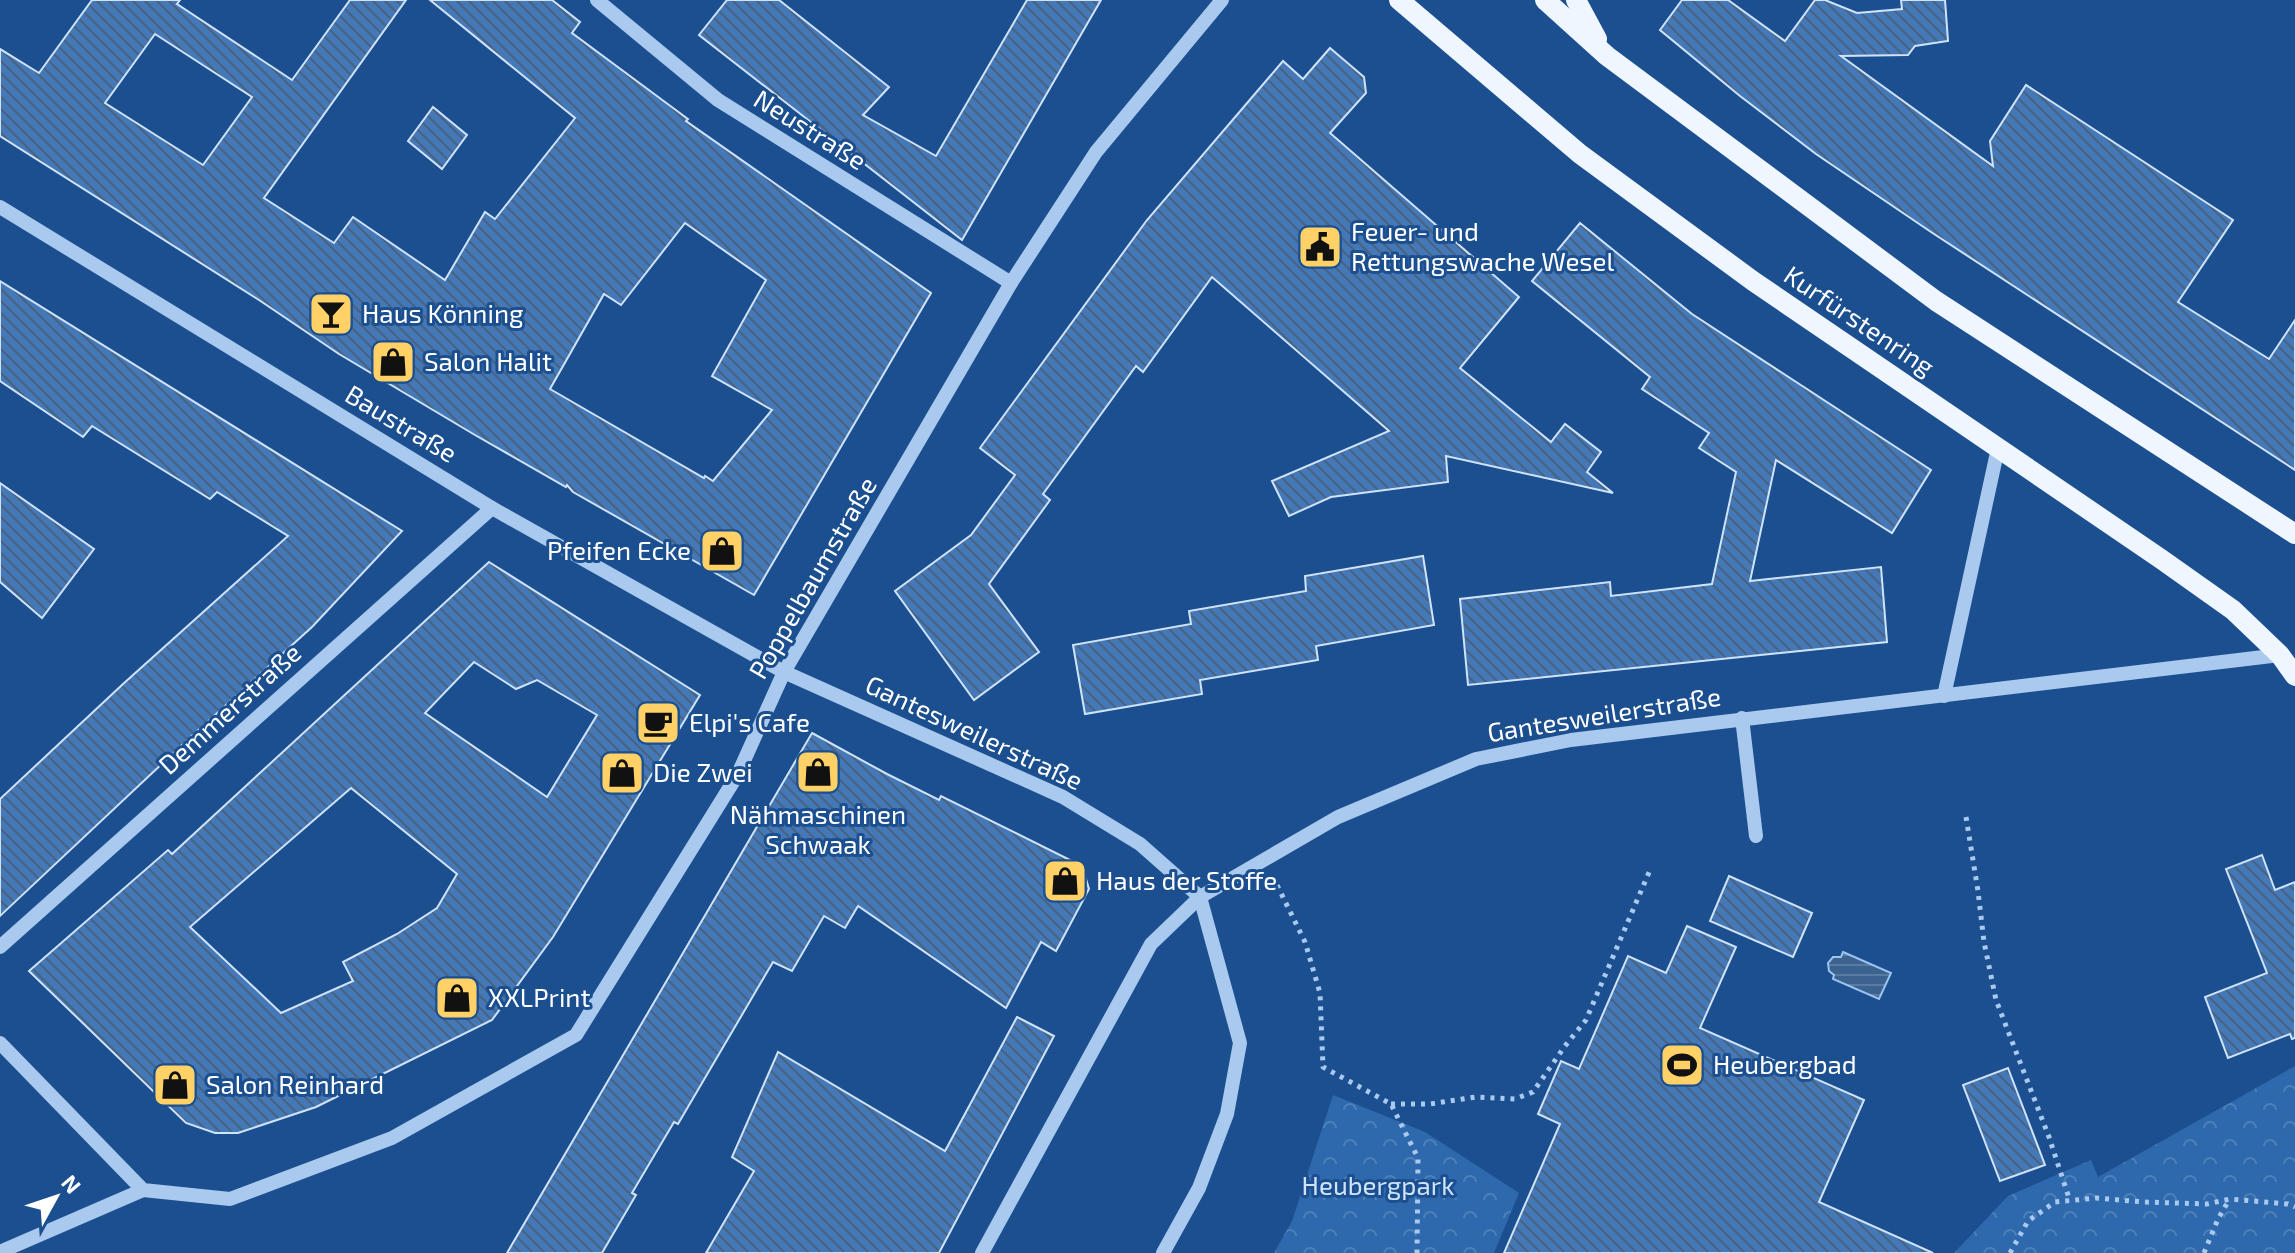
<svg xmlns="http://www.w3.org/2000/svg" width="2295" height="1253" viewBox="0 0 2295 1253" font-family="'Exo 2',sans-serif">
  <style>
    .forest { fill: url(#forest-crowns) }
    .water { fill: url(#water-rules); stroke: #9cc4f0; stroke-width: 2 }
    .building { fill: url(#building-back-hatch); stroke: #cfe3fa; stroke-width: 2; fill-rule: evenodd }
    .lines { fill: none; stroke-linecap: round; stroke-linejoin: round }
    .path { stroke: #a9c9ee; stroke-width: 5; stroke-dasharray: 4 6; stroke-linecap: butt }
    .minor { stroke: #a9c9ee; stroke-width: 14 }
    .major { stroke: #f0f6ff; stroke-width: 20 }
    .labels { text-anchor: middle; stroke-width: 6; stroke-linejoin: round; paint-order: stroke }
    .street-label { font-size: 26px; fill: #fff; stroke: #1b4f8f }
    .poi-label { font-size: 26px; fill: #fff; stroke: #1b4f8f; text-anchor: start }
    .park-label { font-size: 26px; fill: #cfe3fa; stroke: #1b4f8f }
  </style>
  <defs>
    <pattern id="forest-crowns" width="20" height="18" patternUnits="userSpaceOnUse" patternTransform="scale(2)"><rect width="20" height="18" fill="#2e69ad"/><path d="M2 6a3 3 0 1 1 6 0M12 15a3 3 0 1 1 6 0" fill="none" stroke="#4d80b9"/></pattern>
    <pattern id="water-rules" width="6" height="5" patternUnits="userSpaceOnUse" patternTransform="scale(2)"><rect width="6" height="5" fill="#3c6290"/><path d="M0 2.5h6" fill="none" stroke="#597aa1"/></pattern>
    <pattern id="building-back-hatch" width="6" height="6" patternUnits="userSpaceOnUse" patternTransform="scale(2)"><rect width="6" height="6" fill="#4478b7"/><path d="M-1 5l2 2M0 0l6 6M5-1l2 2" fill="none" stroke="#486282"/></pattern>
  </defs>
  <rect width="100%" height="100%" fill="#1b4f8f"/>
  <g class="forest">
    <path d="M 2295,1066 L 2295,1253 L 1954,1253 L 2008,1196 L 2091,1160 L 2098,1177 Z"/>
    <path d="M 1333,1095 L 1425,1132 L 1519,1193 L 1494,1253 L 1274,1253 L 1292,1221 Z"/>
  </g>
  <path class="water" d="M 1843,952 L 1891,973 L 1879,999 L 1833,979 L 1834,975 L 1829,971 L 1828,963 L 1833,957 L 1841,957 Z"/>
  <g class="building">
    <path d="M 92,0 L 180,0 L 177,4 L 292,80 L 350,0 L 406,0 L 264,198 L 334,243 L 353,217 L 445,280 L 485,212 L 495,219 L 575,118 L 430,0 L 552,0 L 580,22 L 572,33 L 688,119 L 686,121 L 931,293 L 754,595 L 573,492 L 567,485 L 566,487 L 475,435 L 339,354 L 259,300 L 0,136 L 0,49 L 39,73 ZM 155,34 L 252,97 L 203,165 L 105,103 ZM 685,223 L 766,280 L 712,376 L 772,410 L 713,481 L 705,476 L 704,478 L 550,389 L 604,294 L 621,305 Z"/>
    <path d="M 727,0 L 779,0 L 889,87 L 863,115 L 936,156 L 1027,0 L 1101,0 L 962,240 L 699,35 Z"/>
    <path d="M 1682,0 L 1728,0 L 1785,41 L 1815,0 L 1825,0 L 1857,13 L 1902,9 L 1901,0 L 1945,0 L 1948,41 L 1915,46 L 1908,55 L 1841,56 L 1993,166 L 1990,141 L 2026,85 L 2233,220 L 2178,302 L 2269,359 L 2295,320 L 2295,470 L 1931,232 L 1816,154 L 1740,96 L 1660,30 Z"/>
    <path d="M 1330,48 L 1364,77 L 1366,93 L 1330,133 L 1519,297 L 1460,368 L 1551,442 L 1565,424 L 1601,452 L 1587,472 L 1613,493 L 1446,456 L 1448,482 L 1331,497 L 1289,516 L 1272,481 L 1389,431 L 1212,277 L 1143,372 L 1136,366 L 1043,494 L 1050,500 L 989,584 L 1039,652 L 974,700 L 895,591 L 971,535 L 1015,475 L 980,448 L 1147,220 L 1283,61 L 1303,79 Z"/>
    <path d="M 433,107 L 467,135 L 442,169 L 408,141 Z"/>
    <path d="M 1580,223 L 1692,314 L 1931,470 L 1892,533 L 1776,460 L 1750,581 L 1881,567 L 1887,642 L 1468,685 L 1460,599 L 1610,582 L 1611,596 L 1712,584 L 1736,472 L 1699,448 L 1709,433 L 1642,389 L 1650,377 L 1532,281 Z"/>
    <path d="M 0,281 L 402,531 L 312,627 L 182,745 L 0,916 L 0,799 L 123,684 L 288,536 L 217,492 L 210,499 L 92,426 L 83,437 L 0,381 Z"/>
    <path d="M 0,483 L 94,549 L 42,618 L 0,582 Z"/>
    <path d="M 1423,556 L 1434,625 L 1316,646 L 1318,660 L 1200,680 L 1202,694 L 1085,714 L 1073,645 L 1191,624 L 1189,611 L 1306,591 L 1305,576 Z"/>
    <path d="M 489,562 L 700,695 L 553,937 L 492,1020 L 316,1107 L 238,1133 L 215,1133 L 186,1123 L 29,971 L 168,850 L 172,854 ZM 474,662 L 516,689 L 537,680 L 597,715 L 547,797 L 425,713 ZM 351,788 L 457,874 L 437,908 L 397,934 L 343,962 L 353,981 L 281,1013 L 190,927 Z"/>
    <path d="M 812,733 L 887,774 L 939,800 L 941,796 L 1082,866 L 1089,889 L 1056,951 L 1041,942 L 1006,1008 L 858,906 L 845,928 L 824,916 L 792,971 L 773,962 L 678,1124 L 674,1122 L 632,1193 L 636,1195 L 602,1253 L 507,1253 Z"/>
    <path d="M 2262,855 L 2275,890 L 2295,882 L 2295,1038 L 2292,1039 L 2290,1034 L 2228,1058 L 2205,997 L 2267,973 L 2226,869 Z"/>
    <path d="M 1729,876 L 1812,913 L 1793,957 L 1710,921 Z"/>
    <path d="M 1687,926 L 1736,947 L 1700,1028 L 1864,1100 L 1819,1202 L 1933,1253 L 1504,1253 L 1560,1124 L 1538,1114 L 1561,1061 L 1579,1069 L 1628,956 L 1666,973 Z"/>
    <path d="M 1017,1017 L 1054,1036 L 939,1253 L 706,1253 L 754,1171 L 732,1157 L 778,1052 L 945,1151 Z"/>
    <path d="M 2008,1068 L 2045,1165 L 2000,1181 L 1963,1085 Z"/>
  </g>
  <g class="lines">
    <g class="path">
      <path d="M 1966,817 L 1978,891 L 1984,942 L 1996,1000 L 2049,1137 L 2070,1201"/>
      <path d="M 1277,885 L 1305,942 L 1320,993 L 1323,1067 L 1391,1104 L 1418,1158 L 1417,1253"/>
      <path d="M 1391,1104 L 1430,1104 L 1476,1097 L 1515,1099 L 1533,1092 L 1565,1046 L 1586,1020 L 1650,870"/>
      <path d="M 2010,1253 L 2028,1221 L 2055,1202 L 2096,1198 L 2144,1202 L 2207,1204 L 2230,1199 L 2288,1204 L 2295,1207"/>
      <path d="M 2204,1253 L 2218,1219 L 2229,1200"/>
    </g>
    <g class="minor">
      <path d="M 597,0 L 718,100 L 1011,283"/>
      <path d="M 0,207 L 492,508 L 784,672 L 1063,797 L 1140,844 L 1200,897"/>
      <path d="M 1944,696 L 1998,448"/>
      <path d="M 1742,718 L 1756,836"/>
      <path d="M 0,947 L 492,508"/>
      <path d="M 0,1043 L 143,1190 L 230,1199 L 392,1138 L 576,1035 L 738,774 L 784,672 L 1011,283 L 1096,152 L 1222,0"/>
      <path d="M 0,1252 L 143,1190"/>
      <path d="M 982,1253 L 1151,944 L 1200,897 L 1338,817 L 1476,759 L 1571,740 L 2280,655"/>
      <path d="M 1163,1253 L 1199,1188 L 1227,1114 L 1240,1043 L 1200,897"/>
    </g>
    <g class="major">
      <path d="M 1399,0 L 1580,154 L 1753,281 L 2161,559 L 2233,610 L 2280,655 L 2295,676"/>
      <path d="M 1545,0 L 1607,56 L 1936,301 L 2295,534"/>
      <path d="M 1576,0 L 1597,39"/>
    </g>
  </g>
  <defs>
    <g id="civic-square" transform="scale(2.3)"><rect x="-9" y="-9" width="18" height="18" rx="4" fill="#ffd166" stroke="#1b4f8f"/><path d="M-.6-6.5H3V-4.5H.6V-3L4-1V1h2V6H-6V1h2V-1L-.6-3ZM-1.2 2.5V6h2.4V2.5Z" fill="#111"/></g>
    <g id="bar-square" transform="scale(2.3)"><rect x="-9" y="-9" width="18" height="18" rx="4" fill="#ffd166" stroke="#1b4f8f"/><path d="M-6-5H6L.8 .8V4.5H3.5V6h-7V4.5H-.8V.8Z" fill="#111"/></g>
    <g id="shop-square" transform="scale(2.3)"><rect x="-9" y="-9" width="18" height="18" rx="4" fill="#ffd166" stroke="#1b4f8f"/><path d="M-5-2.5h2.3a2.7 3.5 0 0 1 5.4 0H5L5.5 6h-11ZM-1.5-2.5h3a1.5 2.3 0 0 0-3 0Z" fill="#111"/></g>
    <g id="cafe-square" transform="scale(2.3)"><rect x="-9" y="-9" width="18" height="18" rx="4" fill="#ffd166" stroke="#1b4f8f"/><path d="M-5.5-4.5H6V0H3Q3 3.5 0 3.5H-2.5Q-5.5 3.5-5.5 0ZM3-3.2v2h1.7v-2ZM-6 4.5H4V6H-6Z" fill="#111"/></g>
    <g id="stadium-square" transform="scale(2.3)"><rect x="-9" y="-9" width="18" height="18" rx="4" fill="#ffd166" stroke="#1b4f8f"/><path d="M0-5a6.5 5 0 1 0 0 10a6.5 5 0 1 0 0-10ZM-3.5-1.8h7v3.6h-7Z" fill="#111"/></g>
  </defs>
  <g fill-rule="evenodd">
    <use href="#civic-square" x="1320" y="247"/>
    <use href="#bar-square" x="331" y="314"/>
    <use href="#shop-square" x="393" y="362"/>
    <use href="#shop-square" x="722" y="551"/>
    <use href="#cafe-square" x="658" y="723"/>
    <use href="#shop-square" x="818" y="772"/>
    <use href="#shop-square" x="622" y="773"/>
    <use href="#shop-square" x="1065" y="881"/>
    <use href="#shop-square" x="457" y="998"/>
    <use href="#stadium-square" x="1682" y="1065"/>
    <use href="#shop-square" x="175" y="1085"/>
  </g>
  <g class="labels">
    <g class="street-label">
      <text transform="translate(810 130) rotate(32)" y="9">Neustraße</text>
      <text transform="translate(1859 321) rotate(34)" y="9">Kurfürstenring</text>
      <text transform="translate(401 424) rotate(31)" y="9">Baustraße</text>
      <text transform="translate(813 578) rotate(-60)" y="9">Poppelbaumstraße</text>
      <text transform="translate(230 709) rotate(-42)" y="9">Demmerstraße</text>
      <text transform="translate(1604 715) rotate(-9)" y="9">Gantesweilerstraße</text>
      <text transform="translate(974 733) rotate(25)" y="9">Gantesweilerstraße</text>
    </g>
    <g class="poi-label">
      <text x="1351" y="241">Feuer- und<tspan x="1351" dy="30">Rettungswache Wesel</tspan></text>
      <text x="362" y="323">Haus Könning</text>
      <text x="424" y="371">Salon Halit</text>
      <text x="691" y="560" text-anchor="end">Pfeifen Ecke</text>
      <text x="689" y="732">Elpi's Cafe</text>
      <text x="653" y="782">Die Zwei</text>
      <text x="818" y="824" text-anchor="middle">Nähmaschinen<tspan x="818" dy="30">Schwaak</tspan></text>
      <text x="1096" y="890">Haus der Stoffe</text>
      <text x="488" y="1007">XXLPrint</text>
      <text x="1713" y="1074">Heubergbad</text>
      <text x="206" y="1094">Salon Reinhard</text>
    </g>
    <g class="park-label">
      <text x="1378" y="1195">Heubergpark</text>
    </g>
  </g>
  <g transform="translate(56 1197) rotate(50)" stroke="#1b4f8f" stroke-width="6" paint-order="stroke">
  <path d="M0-6L14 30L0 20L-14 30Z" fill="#ffffff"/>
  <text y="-12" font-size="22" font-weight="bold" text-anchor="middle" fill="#ffffff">N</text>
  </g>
</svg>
